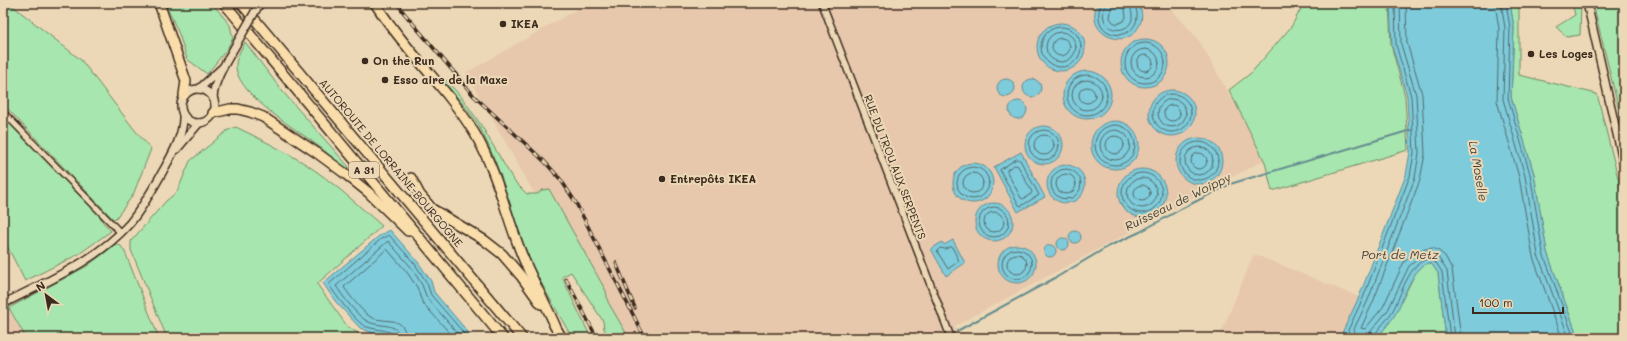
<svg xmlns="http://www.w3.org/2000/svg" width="1627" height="341" viewBox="0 0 1627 341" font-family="Mali,sans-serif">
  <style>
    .built { fill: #e7c8ad }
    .green { fill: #a7e6ae; stroke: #718866 }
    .water { fill: #7dcbdb; stroke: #638b8f }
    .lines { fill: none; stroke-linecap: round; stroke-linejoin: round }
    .shore { stroke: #556a6a; stroke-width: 1 }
    .stream { stroke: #638b8f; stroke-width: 2 }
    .minor-casing { stroke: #3b2a1e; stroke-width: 8 }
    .tertiary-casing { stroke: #3b2a1e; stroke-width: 9 }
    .secondary-casing { stroke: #3b2a1e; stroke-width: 10 }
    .motorway-casing { stroke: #3b2a1e; stroke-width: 12 }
    .minor { stroke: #ecd8b6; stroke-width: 5 }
    .tertiary { stroke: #ecd8b6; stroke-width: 6 }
    .secondary { stroke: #ecd8b6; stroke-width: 7 }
    .motorway { stroke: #f9ddab; stroke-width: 9 }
    .rail-casing { stroke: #3b2a1e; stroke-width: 3.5 }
    .rail { stroke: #ecd8b6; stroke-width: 2; stroke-dasharray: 6; stroke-linecap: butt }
    .secondary-bridge-casing { stroke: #3b2a1e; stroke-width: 10; stroke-linecap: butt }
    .secondary-bridge { stroke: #ecd8b6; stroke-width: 7 }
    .poi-dot { fill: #3b2a1e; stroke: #ecd8b6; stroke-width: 1.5 }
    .labels { text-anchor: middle; stroke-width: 4; stroke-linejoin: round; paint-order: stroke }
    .shield { fill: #ecd8b6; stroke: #705e4c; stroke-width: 1 }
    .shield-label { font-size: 10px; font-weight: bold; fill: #3b2a1e }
    .poi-label { font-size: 11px; font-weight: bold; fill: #3b2a1e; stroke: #ecd8b6; text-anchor: start }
    .street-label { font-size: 11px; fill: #3b2a1e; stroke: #ecd8b6 }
    .water-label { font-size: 12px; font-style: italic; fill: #45423a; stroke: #ecd8b6 }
  </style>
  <rect width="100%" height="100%" fill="#ecd8b6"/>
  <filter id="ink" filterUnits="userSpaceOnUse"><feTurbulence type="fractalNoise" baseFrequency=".025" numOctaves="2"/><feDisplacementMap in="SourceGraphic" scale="8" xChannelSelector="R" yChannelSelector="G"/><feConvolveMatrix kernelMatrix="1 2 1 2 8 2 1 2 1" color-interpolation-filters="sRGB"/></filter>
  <g filter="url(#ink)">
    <g class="built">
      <path d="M 588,3 L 1055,3 L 1058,9 L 1070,3 L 1166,3 L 1198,39 L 1266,159 L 955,326 L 958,338 L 616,338 L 466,73 Z"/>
      <path d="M 1254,254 L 1359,297 L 1395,314 L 1389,338 L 1219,338 Z"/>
      <path d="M 5,303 L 25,338 L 3,338 L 3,304 Z"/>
    </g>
    <g class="green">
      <path d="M 3,3 L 9,3 L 81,60 L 134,129 L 151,149 L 133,195 L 116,218 L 113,219 L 3,104 Z"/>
      <path d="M 180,3 L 212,3 L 230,25 L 233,38 L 227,49 L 207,74 L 187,59 L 179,34 L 166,5 Z"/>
      <path d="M 1304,3 L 1389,3 L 1391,45 L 1405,96 L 1408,150 L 1272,191 L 1265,162 L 1229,90 L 1251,73 L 1291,27 Z"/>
      <path d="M 1510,3 L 1519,3 L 1519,75 L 1597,94 L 1624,202 L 1624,338 L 1578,338 L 1547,252 L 1534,174 L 1511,97 L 1514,28 Z"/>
      <path d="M 1572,3 L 1581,3 L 1580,35 L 1567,37 L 1556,27 L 1575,15 Z"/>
      <path d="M 1593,3 L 1624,3 L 1624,131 Z"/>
      <path d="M 245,42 L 283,92 L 349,167 L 345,169 C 336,161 327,152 317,145 C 295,128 240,97 236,68 C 235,59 241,50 245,42 Z"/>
      <path d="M 446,80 L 463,99 L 481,125 L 514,181 L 527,194 L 537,194 L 542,190 L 549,189 L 606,291 L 608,302 L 629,338 L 610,338 L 604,329 L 603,321 L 571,272 L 562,277 L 591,338 L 572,338 C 558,312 542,287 530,260 C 512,218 503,171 481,130 C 471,112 457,97 444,82 Z"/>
      <path d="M 3,116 L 98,213 L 103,222 L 111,231 L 79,254 L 25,281 L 3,238 Z"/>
      <path d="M 236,127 C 259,138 282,150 304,163 C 332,181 357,204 382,226 L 317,284 L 347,326 L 365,338 L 167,338 L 131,250 L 131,241 L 166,201 L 177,192 L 190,161 L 228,130 Z"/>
      <path d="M 116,244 L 121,246 L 125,252 L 159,338 L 26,338 L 9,308 L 87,266 Z"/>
      <path d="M 1426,263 L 1431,263 L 1438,273 L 1446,338 L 1377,338 L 1395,314 L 1416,272 Z"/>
    </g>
    <g class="water">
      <path d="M 1098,3 L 1138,3 C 1142,10 1143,17 1140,24 C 1128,54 1082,34 1098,3 Z"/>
      <path d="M 1390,3 L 1510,3 L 1514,28 L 1511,97 L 1534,174 L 1547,252 L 1578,338 L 1446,338 L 1438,273 L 1431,263 C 1413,264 1404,299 1396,313 C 1391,322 1383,330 1377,338 L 1347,338 L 1347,336 L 1342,333 L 1359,297 L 1406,175 L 1410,152 L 1407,96 L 1392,46 Z"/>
      <circle cx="1061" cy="47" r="24"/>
      <circle cx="1145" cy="63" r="24"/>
      <circle cx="1087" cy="95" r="24"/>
      <circle cx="1032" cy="88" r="9"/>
      <circle cx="1006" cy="88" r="9"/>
      <circle cx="1172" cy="113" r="23"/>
      <circle cx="1018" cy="110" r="9"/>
      <circle cx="1115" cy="145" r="24"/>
      <circle cx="1044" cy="145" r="19"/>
      <circle cx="1199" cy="161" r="23"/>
      <path d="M 1021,152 L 1045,197 L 1018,212 L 994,167 Z"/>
      <circle cx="973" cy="183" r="20"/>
      <circle cx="1066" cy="184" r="19"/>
      <circle cx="1142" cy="193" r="24"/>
      <circle cx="994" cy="222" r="19"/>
      <path d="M 390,230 L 418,262 L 431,281 L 434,292 L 473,338 L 393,338 L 389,335 L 375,334 L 360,328 L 335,301 L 323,283 L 379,236 Z"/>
      <circle cx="1075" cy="237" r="6"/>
      <circle cx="1063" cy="244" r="6"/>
      <path d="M 953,240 L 965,263 L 946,276 L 931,249 L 942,242 L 944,245 Z"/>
      <circle cx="1050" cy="251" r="6"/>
      <circle cx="1017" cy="264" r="19"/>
    </g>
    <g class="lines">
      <g class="shore">
        <path d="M 1101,3 C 1100,8 1098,13 1099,18 C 1102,40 1134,40 1137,18 C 1138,12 1135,8 1135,3"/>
        <path d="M 1106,3 C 1105,8 1102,13 1104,19 C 1107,33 1129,33 1132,19 C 1133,13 1130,8 1130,3"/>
        <path d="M 1112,3 L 1110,18 L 1113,22 L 1117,24 L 1124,21 L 1126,17 L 1124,3"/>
        <path d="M 1406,3 L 1407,43 L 1422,94 L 1425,154 L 1420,180 L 1373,302 L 1361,328 L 1365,329 L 1383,307 L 1404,262 L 1419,250 L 1433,248 L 1439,251 L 1445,256 L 1452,269 L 1461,338"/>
        <path d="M 1495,3 L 1499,29 L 1497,101 L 1519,177 L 1533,257 L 1562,338"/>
        <path d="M 1501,3 L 1505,28 L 1503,99 L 1525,176 L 1538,255 L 1569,338"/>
        <path d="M 1506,3 L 1510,28 L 1508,98 L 1530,174 L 1543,253 L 1574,338"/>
        <circle cx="1061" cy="47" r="20"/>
        <circle cx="1061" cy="47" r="15"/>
        <circle cx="1061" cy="47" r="9"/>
        <circle cx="1145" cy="63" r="20"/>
        <circle cx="1145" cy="63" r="14"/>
        <circle cx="1145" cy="63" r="8"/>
        <circle cx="1087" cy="95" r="20"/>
        <circle cx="1087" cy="95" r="15"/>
        <circle cx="1087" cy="95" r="8"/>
        <circle cx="1172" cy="113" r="19"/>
        <circle cx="1172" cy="113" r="14"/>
        <circle cx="1172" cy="113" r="8"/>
        <circle cx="1115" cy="145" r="20"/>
        <circle cx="1044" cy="145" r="15"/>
        <circle cx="1115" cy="145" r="15"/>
        <circle cx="1044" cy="145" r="10"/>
        <circle cx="1115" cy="145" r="9"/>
        <circle cx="1199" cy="161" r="19"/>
        <circle cx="1199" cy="161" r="14"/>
        <circle cx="1199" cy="161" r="8"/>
        <path d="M 1017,159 L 1020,160 L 1039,195 L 1021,206 L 1019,205 L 1000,170 Z"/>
        <path d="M 1015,165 L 1018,166 L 1032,192 L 1031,194 L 1023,199 L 1021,198 L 1007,172 L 1007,170 Z"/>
        <circle cx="973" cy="183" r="16"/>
        <circle cx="1066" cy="184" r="15"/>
        <circle cx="973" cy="183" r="10"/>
        <circle cx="1142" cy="193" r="20"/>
        <circle cx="1066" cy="184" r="10"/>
        <circle cx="1142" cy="193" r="15"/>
        <circle cx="1142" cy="193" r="8"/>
        <circle cx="994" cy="222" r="15"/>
        <circle cx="994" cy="222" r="10"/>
        <path d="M 950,247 L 952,247 L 959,261 L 948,269 L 937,251 L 940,248 L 945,249 Z"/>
        <circle cx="1017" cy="264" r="15"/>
        <circle cx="1017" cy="264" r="10"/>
        <path d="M 395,338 C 394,328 372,331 363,325 C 354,319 334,294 329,284 L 381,239 L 389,235 L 415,264 L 427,283 L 431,295 L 468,338"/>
        <path d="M 400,338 C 399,321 377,328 367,321 C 358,317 341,294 336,286 L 388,241 L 411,267 L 422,285 L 427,298 L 462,338"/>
        <path d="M 406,338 C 405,313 382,325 369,316 C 361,310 349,295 344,287 L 387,249 L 406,271 L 417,287 L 422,302 L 454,338"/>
        <path d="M 1351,338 L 1348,330 L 1363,298 L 1410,176 L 1414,153 L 1411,96 L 1396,45 L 1395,3"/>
        <path d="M 1356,338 L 1354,329 L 1368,300 L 1415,178 L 1419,153 L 1416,95 L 1401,44 L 1400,3"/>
        <path d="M 1369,338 L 1371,331 L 1388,310 L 1409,266 L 1422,256 L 1430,254 L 1438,257 L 1447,271 L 1455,338"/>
        <path d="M 1374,338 L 1375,334 C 1380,327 1387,320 1392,312 C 1401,297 1409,260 1430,259 L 1437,264 L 1442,272 L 1450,338"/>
      </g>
      <path class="stream" d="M 957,331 L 1057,277 L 1109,246 L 1140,232 L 1181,209 L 1230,184 L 1411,130"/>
      <g class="minor-casing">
        <path id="minor" d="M 3,112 L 121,233"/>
      </g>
      <g class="tertiary-casing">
        <path id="tertiary" d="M 822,3 L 951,338"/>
      </g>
      <g class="secondary-casing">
        <g id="secondary">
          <path d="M 1587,3 L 1624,165"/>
          <circle cx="198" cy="106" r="17"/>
          <path d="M 199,89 L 222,68"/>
          <path d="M 213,98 C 214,79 228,59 237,43"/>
          <path d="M 177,149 L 199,123"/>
          <path d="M 3,304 C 47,281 97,261 130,223 C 143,207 153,189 163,171 C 172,155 184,135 183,115"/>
        </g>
      </g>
      <g class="motorway-casing">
        <g id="motorway">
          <path d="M 159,3 L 186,81 L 184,95"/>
          <path d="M 224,3 L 503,338"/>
          <path d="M 241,3 L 522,338"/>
          <path d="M 375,3 C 404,50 447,87 475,134 C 496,170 505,211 520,250 C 530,277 546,303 557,330"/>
          <path d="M 213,113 L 230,109 L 238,109 L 250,112 L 263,117 L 317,153 L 343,172 L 368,192 L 408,231"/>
          <path d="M 411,178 L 420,195 L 432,209 L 484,240 L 502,254 L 521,276 L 541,304"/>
          <path d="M 554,325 L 562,338"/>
        </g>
      </g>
      <use href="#minor" class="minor"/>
      <use href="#tertiary" class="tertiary"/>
      <use href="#secondary" class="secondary"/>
      <use href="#motorway" class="motorway"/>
      <g class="rail-casing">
        <g id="rail">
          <path d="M 397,3 L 404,13 L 474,96 L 545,162 L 561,180 L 576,203 L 645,338"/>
          <path d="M 616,263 L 635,308"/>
          <path d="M 566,279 L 597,338"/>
        </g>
      </g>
      <use href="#rail" class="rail"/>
      <g class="secondary-bridge-casing">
        <path id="secondary-bridge" d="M 237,43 L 260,3"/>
      </g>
      <use href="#secondary-bridge" class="secondary-bridge"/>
    </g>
  </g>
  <g class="poi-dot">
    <circle cx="503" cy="24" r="4"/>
    <circle cx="1531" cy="54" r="4"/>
    <circle cx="365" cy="61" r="4"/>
    <circle cx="385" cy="80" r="4"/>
    <circle cx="662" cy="179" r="4"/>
  </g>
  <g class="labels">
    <rect class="shield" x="349" y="162" width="30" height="16" rx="3"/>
    <g class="shield-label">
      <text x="364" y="174">A 31</text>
    </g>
    <g class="poi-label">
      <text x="511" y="28">IKEA</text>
      <text x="1539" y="58">Les Loges</text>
      <text x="373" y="65">On the Run</text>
      <text x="393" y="84">Esso aire de la Maxe</text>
      <text x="670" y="183">Entrepôts IKEA</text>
    </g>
    <g class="street-label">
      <text transform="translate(391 163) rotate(50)" y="4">AUTOROUTE DE LORRAINE-BOURGOGNE</text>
      <text transform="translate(895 167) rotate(69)" y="4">RUE DU TROU AUX SERPENTS</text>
    </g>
    <g class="water-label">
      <text transform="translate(1478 171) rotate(80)" y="4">La Moselle</text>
      <text transform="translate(1178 202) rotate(-26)" y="4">Ruisseau de Woippy</text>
      <text x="1400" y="259">Port de Metz</text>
    </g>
  </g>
  <rect width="1627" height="341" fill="none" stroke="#ecd8b6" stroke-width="16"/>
  <rect x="8" y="8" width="1611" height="325" fill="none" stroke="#3b2a1e" stroke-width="1.5" filter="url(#ink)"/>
  <g transform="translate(46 295) rotate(328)" stroke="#ecd8b6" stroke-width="3" paint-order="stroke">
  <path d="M0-3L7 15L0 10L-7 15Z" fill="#3b2a1e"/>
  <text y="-6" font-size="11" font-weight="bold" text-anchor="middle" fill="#3b2a1e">N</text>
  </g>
  <path d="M1473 307v6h90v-6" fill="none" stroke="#3b2a1e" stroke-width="2"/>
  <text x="1479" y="307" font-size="12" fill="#3b2a1e" stroke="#ecd8b6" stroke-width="3" paint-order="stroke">100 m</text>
</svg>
